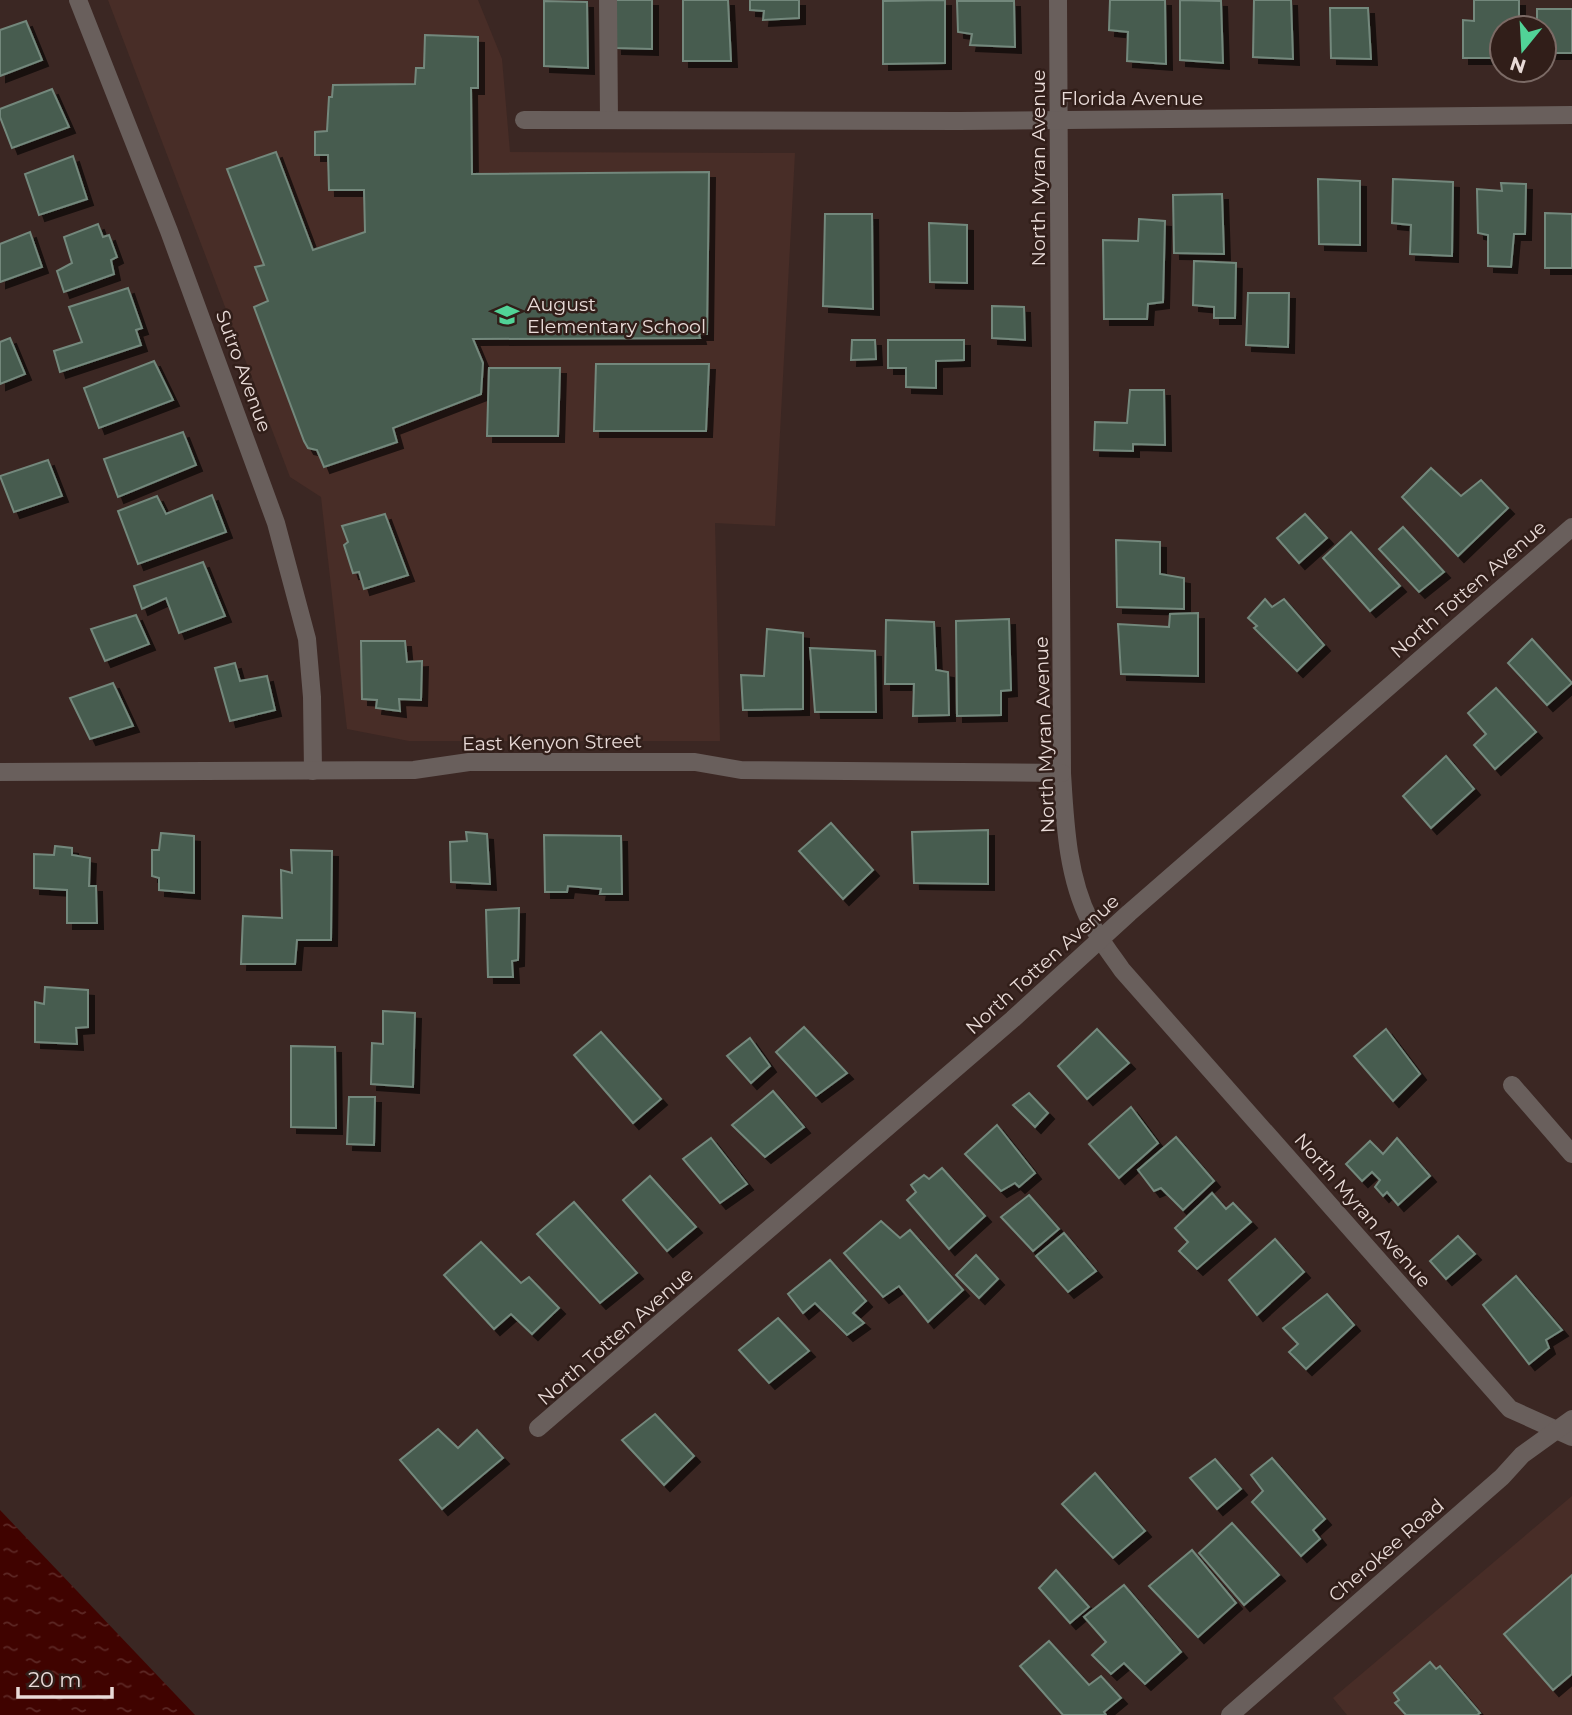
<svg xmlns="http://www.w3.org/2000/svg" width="1572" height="1715" viewBox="0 0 1572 1715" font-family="Montserrat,sans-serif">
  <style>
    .built { fill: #482d27 }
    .water { fill: url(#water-ripples) }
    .building { fill: #475c50; stroke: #73887c; stroke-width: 2; filter: url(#shadow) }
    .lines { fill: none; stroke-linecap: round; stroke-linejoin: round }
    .minor { stroke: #695f5c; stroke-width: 18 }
    .labels { text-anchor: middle; stroke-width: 5; stroke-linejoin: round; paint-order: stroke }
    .street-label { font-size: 19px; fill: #e9dbd8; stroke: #311e19 }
    .poi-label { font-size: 19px; fill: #e9dbd8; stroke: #311e19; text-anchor: start }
  </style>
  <defs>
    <pattern id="water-ripples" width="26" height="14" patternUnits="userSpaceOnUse" patternTransform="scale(1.75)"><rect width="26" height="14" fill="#400300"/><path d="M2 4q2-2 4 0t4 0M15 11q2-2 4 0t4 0" fill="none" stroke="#5c2724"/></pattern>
    <filter id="shadow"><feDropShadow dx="6" dy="6" stdDeviation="0" flood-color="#0009"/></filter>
  </defs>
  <rect width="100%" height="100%" fill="#3b2723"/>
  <g class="built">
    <path d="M 108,0 L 478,0 L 502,59 L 510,152 L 795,153 L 775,526 L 715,523 L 720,741 L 409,741 L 347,729 L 321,497 L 290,477 Z"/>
    <path d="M 1572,1496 L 1572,1715 L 1347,1715 L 1333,1698 Z"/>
  </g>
  <path class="water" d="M 0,1510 L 195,1715 L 0,1715 Z"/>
  <g class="building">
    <path d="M 615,0 L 652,0 L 652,49 L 616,48 Z"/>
    <path d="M 683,0 L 728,0 L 731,61 L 683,61 Z"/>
    <path d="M 750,0 L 799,0 L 799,18 L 763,20 L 764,11 L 750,10 Z"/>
    <path d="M 945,0 L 945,63 L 883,64 L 883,1 Z"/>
    <path d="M 1110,0 L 1165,0 L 1166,64 L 1127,61 L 1128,32 L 1109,30 Z"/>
    <path d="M 1180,0 L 1221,1 L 1223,63 L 1180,60 Z"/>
    <path d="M 1254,0 L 1291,0 L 1293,59 L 1253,57 Z"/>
    <path d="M 1474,0 L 1519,0 L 1519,27 L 1502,28 L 1501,58 L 1463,58 L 1463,20 L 1474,21 Z"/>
    <path d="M 544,1 L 587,2 L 588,68 L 544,66 Z"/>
    <path d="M 957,1 L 1014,1 L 1015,47 L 970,45 L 972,34 L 958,32 Z"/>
    <path d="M 1330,8 L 1368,8 L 1371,59 L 1331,58 Z"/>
    <path d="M 1537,9 L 1572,9 L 1572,53 L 1544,53 L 1544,28 L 1537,28 Z"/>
    <path d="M 26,21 L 42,60 L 0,76 L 0,30 Z"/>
    <path d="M 425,35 L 478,37 L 478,88 L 471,88 L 472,174 L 709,172 L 707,334 L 699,334 L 700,338 L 473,339 L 483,363 L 481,394 L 393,428 L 397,442 L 324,467 L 317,450 L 308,448 L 304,441 L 254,307 L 268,301 L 255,267 L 264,265 L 227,169 L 276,152 L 313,250 L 365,232 L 364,190 L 329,190 L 328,155 L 315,155 L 315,132 L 327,131 L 329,97 L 332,97 L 333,85 L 415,84 L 416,68 L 424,68 Z"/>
    <path d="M 52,89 L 69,127 L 12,148 L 0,117 L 0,109 Z"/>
    <path d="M 73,156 L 87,199 L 39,215 L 25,174 Z"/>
    <path d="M 1318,179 L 1360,181 L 1360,245 L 1319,244 Z"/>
    <path d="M 1393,179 L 1453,182 L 1452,256 L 1410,254 L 1411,225 L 1392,223 Z"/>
    <path d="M 1501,183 L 1526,184 L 1525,234 L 1514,234 L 1511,267 L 1488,266 L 1488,235 L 1478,233 L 1477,189 L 1502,191 Z"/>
    <path d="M 1222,194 L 1224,254 L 1174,253 L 1173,195 Z"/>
    <path d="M 1545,213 L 1572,214 L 1572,268 L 1545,268 Z"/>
    <path d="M 825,214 L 872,214 L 873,309 L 823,306 Z"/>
    <path d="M 1139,219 L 1165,221 L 1163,302 L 1148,304 L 1147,319 L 1104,319 L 1103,240 L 1138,241 Z"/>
    <path d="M 929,223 L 967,225 L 967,283 L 930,282 Z"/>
    <path d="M 98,224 L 103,237 L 109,235 L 117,257 L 111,260 L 114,274 L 64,292 L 57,271 L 72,263 L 64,237 Z"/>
    <path d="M 30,232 L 42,267 L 0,282 L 0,244 Z"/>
    <path d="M 1194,261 L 1236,263 L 1235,318 L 1214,318 L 1214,307 L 1193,305 Z"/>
    <path d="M 128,288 L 142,328 L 136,330 L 141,345 L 60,372 L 54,351 L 82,342 L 69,307 Z"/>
    <path d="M 1248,293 L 1289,293 L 1288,347 L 1246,345 Z"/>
    <path d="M 992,306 L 1024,307 L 1025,340 L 992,338 Z"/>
    <path d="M 10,338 L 25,374 L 0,384 L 0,342 Z"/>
    <path d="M 852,340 L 875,340 L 876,359 L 851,360 Z"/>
    <path d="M 888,340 L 964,340 L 964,360 L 936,361 L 936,388 L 906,387 L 906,368 L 888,368 Z"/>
    <path d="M 154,361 L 173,400 L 99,428 L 84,388 Z"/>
    <path d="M 596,364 L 709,364 L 706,431 L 594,431 Z"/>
    <path d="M 489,368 L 560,368 L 558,436 L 487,436 Z"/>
    <path d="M 1130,390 L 1164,390 L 1165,445 L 1133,444 L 1133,451 L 1094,450 L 1095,422 L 1127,423 Z"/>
    <path d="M 183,432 L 196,465 L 118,497 L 104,459 Z"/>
    <path d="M 48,460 L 62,496 L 14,512 L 0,476 Z"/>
    <path d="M 1431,468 L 1461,496 L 1481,480 L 1508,508 L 1458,556 L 1402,497 Z"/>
    <path d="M 212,495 L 226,532 L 138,564 L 118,511 L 157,496 L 166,514 Z"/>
    <path d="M 385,514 L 408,575 L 364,589 L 359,572 L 353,573 L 344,545 L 348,542 L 342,526 Z"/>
    <path d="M 1305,514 L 1327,538 L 1299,563 L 1277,538 Z"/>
    <path d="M 1403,527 L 1444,572 L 1419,592 L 1379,549 Z"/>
    <path d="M 1351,532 L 1400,586 L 1370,611 L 1323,558 Z"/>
    <path d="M 1116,540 L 1160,542 L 1160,574 L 1184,578 L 1184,609 L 1117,607 Z"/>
    <path d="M 203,562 L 225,616 L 179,633 L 166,598 L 142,609 L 134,586 Z"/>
    <path d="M 1265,599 L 1272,607 L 1284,599 L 1324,645 L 1297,671 L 1254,628 L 1257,626 L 1248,618 Z"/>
    <path d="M 1198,613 L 1198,676 L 1121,674 L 1118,624 L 1169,627 L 1170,614 Z"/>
    <path d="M 136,615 L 149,644 L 105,661 L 91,629 Z"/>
    <path d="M 1009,619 L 1011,690 L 1001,691 L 1001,715 L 957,716 L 956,621 Z"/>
    <path d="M 886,620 L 934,622 L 936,670 L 948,672 L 949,715 L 913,716 L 914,684 L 885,684 Z"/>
    <path d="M 767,629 L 803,633 L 803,709 L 743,710 L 741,675 L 764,676 Z"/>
    <path d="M 1532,639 L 1572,683 L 1547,705 L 1508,663 Z"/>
    <path d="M 361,641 L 405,641 L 407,662 L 422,661 L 421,700 L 399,699 L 400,711 L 376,708 L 377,700 L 362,699 Z"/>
    <path d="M 810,648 L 875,651 L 876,712 L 815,712 Z"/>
    <path d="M 235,663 L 240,681 L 267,676 L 275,710 L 230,721 L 215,668 Z"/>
    <path d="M 113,683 L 133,726 L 90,739 L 70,698 Z"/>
    <path d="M 1496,688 L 1536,732 L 1495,769 L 1474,745 L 1486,734 L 1468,713 Z"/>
    <path d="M 1446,756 L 1474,789 L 1431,828 L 1403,796 Z"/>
    <path d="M 831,823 L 873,870 L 843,899 L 799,851 Z"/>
    <path d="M 988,830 L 988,884 L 914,883 L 912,832 Z"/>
    <path d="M 466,832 L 487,834 L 490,884 L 451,882 L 450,842 L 467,841 Z"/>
    <path d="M 161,833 L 194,836 L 194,893 L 159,890 L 159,878 L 152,876 L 152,850 L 159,850 Z"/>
    <path d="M 544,835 L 621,836 L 622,894 L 600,894 L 601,889 L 568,886 L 567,892 L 545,892 Z"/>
    <path d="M 55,846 L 72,848 L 72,855 L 90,858 L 89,886 L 96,886 L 97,923 L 67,923 L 67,890 L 34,888 L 34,854 L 54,855 Z"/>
    <path d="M 291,850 L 332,851 L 331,940 L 297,940 L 295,964 L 241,964 L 243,916 L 282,918 L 281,870 L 292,873 Z"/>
    <path d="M 519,908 L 518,960 L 512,961 L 513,977 L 488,977 L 486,910 Z"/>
    <path d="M 45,987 L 88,990 L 88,1027 L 76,1028 L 77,1044 L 35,1042 L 35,1002 L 44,1004 Z"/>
    <path d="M 383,1011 L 415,1013 L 413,1087 L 371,1084 L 372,1043 L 383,1044 Z"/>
    <path d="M 804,1027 L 847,1073 L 816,1096 L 776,1052 Z"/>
    <path d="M 1097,1029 L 1129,1063 L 1087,1099 L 1058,1066 Z"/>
    <path d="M 1386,1029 L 1420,1074 L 1393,1101 L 1354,1056 Z"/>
    <path d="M 601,1032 L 661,1099 L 633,1123 L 574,1055 Z"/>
    <path d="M 750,1038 L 770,1066 L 751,1083 L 727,1056 Z"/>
    <path d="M 291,1046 L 335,1047 L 336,1128 L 291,1127 Z"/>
    <path d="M 773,1091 L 804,1127 L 765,1157 L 732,1125 Z"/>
    <path d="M 1029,1093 L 1048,1113 L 1035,1127 L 1013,1105 Z"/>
    <path d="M 349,1097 L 375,1097 L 374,1145 L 347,1144 Z"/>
    <path d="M 1131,1107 L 1158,1143 L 1119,1178 L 1089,1144 Z"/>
    <path d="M 997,1125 L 1035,1173 L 1019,1187 L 1015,1183 L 1001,1191 L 965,1154 Z"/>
    <path d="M 1176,1137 L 1214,1181 L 1183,1210 L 1161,1188 L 1154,1191 L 1138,1170 Z"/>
    <path d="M 711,1138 L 747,1184 L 720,1203 L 683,1159 Z"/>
    <path d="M 1397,1138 L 1430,1176 L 1398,1205 L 1387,1192 L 1383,1196 L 1375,1187 L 1380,1180 L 1372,1172 L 1362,1181 L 1346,1164 L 1370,1141 L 1383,1154 Z"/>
    <path d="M 942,1168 L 985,1216 L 949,1249 L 907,1200 L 916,1192 L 911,1185 L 924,1175 L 929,1179 Z"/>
    <path d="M 650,1176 L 696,1227 L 667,1251 L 623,1200 Z"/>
    <path d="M 1212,1193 L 1226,1209 L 1233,1203 L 1251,1222 L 1197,1269 L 1179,1251 L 1188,1242 L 1175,1228 Z"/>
    <path d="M 1029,1195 L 1059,1229 L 1033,1251 L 1001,1217 Z"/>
    <path d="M 574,1202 L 637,1273 L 600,1303 L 537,1234 Z"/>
    <path d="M 881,1221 L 900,1238 L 910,1230 L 963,1290 L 928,1322 L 899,1286 L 883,1297 L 844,1253 Z"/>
    <path d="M 1064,1233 L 1096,1271 L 1068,1292 L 1036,1256 Z"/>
    <path d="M 1458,1236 L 1475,1254 L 1446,1279 L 1430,1261 Z"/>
    <path d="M 1275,1239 L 1304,1272 L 1257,1315 L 1229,1280 Z"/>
    <path d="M 481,1242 L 521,1283 L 529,1277 L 559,1308 L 532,1334 L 511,1314 L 494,1329 L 444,1275 Z"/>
    <path d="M 976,1255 L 998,1279 L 979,1298 L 956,1275 Z"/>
    <path d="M 830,1260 L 866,1301 L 853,1313 L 864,1323 L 847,1335 L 815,1303 L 803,1313 L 788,1294 Z"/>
    <path d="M 1516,1276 L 1562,1330 L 1546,1340 L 1549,1348 L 1529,1364 L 1483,1305 Z"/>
    <path d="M 1327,1294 L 1354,1325 L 1306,1369 L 1289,1352 L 1298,1344 L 1283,1328 Z"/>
    <path d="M 778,1318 L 809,1351 L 769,1383 L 739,1350 Z"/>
    <path d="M 655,1414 L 694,1456 L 664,1485 L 622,1440 Z"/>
    <path d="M 438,1429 L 458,1448 L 477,1430 L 503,1458 L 442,1509 L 400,1460 Z"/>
    <path d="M 1272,1458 L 1325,1519 L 1313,1530 L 1320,1539 L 1301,1556 L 1252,1502 L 1263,1491 L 1251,1475 Z"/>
    <path d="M 1215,1459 L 1241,1489 L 1217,1509 L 1190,1478 Z"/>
    <path d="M 1095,1473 L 1145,1531 L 1113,1558 L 1062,1504 Z"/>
    <path d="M 1232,1523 L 1279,1575 L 1244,1605 L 1199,1553 Z"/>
    <path d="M 1192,1550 L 1236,1603 L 1198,1637 L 1149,1586 Z"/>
    <path d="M 1056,1570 L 1089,1607 L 1070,1623 L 1039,1588 Z"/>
    <path d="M 1572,1575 L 1572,1674 L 1553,1690 L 1504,1634 Z"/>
    <path d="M 1124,1585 L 1181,1652 L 1145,1684 L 1124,1663 L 1111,1674 L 1092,1655 L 1106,1642 L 1084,1617 Z"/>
    <path d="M 1049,1641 L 1089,1685 L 1101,1676 L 1121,1698 L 1104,1712 L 1106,1715 L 1063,1715 L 1020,1666 Z"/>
    <path d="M 1430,1662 L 1436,1669 L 1440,1666 L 1480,1713 L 1477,1715 L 1406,1715 L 1395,1703 L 1399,1700 L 1394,1693 Z"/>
  </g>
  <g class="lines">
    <g class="minor">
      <path d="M 78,0 L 169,231 L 276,523 L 307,639 L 312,697 L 313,771"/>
      <path d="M 608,0 L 609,120"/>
      <path d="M 1058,0 L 1062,773 C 1065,822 1067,876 1090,921 C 1098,938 1111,954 1122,970 L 1510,1409 L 1572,1437"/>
      <path d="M 524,120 L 959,121 L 1572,115"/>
      <path d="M 0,772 L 414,770 L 469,762 L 695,762 L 741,770 L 1062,773"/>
      <path d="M 1512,1085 L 1572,1154"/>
      <path d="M 538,1428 L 1013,1019 L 1129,913 L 1572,527"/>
      <path d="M 1230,1715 L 1502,1477 L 1522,1455 L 1572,1419"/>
    </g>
  </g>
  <defs>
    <g id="school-bare" transform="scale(1.89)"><path d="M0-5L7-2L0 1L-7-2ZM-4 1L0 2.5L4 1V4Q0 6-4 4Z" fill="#51d397" stroke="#311e19" stroke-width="2.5" paint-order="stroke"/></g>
  </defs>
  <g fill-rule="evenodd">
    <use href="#school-bare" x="507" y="315"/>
  </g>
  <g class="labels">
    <g class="street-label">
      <text x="1132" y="105">Florida Avenue</text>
      <text transform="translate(1038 168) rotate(-90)" y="7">North Myran Avenue</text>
      <text transform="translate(244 371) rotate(70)" y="7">Sutro Avenue</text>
      <text transform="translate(1468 589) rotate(-41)" y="7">North Totten Avenue</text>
      <text transform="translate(1044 735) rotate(-92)" y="7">North Myran Avenue</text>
      <text transform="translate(552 742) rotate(-1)" y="7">East Kenyon Street</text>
      <text transform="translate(1042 964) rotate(-42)" y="7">North Totten Avenue</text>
      <text transform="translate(1363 1210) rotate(49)" y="7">North Myran Avenue</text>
      <text transform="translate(615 1336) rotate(-41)" y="7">North Totten Avenue</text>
      <text transform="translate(1386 1550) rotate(-41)" y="7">Cherokee Road</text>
    </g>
    <g class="poi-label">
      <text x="527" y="311">August<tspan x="527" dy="22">Elementary School</tspan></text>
    </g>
  </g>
  <g transform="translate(1523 49) rotate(198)"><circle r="33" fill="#311e19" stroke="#7b6a65" stroke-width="2"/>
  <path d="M0-5L12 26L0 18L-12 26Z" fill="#51d397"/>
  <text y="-10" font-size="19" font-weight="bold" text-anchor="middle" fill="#e9dbd8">N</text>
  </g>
  <path d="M18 1687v10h94v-10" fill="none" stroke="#e9dbd8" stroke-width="3.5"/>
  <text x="28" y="1687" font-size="21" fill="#e9dbd8" stroke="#311e19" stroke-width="5" paint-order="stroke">20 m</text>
</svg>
